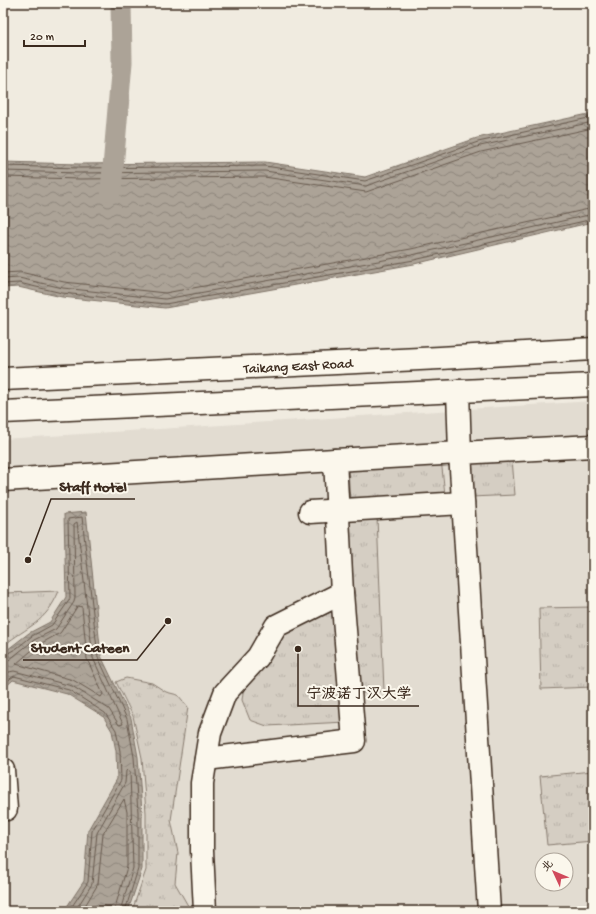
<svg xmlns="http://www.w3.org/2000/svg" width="596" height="914" viewBox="0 0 596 914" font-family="'Gochi Hand','LXGW WenKai TC',sans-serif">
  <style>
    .built { fill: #e2dcd1; fill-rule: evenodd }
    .grass { fill: url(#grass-tufts); stroke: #887c70 }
    .water { fill: url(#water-waves); stroke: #7f7367 }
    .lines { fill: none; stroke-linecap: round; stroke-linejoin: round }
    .shore { stroke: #685a4e; stroke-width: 1 }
    .canal { stroke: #aca397; stroke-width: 21 }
    .minor-casing { stroke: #3b2a1e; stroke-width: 25 }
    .minor { stroke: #fbf7ec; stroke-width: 22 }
    .labels { text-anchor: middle; stroke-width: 4; stroke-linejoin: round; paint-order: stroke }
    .street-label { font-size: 14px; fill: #3b2a1e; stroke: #fbf7ec }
    .leader { fill: none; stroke: #3b2a1e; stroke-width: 1.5 }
    .callout-dot { fill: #3b2a1e; stroke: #fbf7ec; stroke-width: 1.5 }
    .callout-label { font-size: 15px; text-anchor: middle; font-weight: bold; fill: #3b2a1e; stroke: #fbf7ec; stroke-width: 4; stroke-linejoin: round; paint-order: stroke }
  </style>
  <defs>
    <pattern id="grass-tufts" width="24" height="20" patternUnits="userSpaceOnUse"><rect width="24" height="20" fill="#d5cec3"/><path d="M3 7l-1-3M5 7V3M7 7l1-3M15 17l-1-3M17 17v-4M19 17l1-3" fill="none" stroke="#b8b1a7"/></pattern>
    <pattern id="water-waves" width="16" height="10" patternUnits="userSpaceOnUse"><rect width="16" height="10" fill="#aca397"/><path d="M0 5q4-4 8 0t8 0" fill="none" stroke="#8d857b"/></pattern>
  </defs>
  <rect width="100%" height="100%" fill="#f0ebe0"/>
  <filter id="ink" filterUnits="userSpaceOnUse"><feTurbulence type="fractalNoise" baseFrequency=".025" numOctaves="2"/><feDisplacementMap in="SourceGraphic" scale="8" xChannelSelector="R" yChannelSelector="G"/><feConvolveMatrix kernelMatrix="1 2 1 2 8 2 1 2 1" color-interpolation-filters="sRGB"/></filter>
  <g filter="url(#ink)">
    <path class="built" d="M 593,401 L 593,911 L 3,911 L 3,439 ZM 542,860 L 566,860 L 566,884 L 542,884 Z"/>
    <g class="grass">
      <path d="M 441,459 L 445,495 L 350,502 L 348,468 Z"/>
      <path d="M 512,459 L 515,495 L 471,497 L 469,461 Z"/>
      <path d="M 377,517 L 384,691 L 353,694 L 344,519 Z"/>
      <path d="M 59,591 C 45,624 29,625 3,646 L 3,601 L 6,593 Z"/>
      <path d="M 339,600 L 346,722 L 267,726 L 250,720 L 242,700 L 245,678 L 280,631 Z"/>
      <path d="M 593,607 L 593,687 L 541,689 L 539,608 Z"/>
      <path d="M 126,678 L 152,683 L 166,692 L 178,695 L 188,707 L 171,820 L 178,853 L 175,883 L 191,911 L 132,911 L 146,870 L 146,813 L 142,758 L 133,716 L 116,682 Z"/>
      <path d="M 593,771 L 593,841 L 547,845 L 540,776 Z"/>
    </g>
    <g class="water">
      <path d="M 593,113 L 593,222 L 414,264 L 165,308 L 62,297 L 18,287 L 3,288 L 3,162 L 80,164 L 265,162 L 365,177 L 477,138 Z"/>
      <path d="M 86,512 L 101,656 L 131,718 L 138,757 L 142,812 L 142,869 L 128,911 L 64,911 L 84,881 L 88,830 L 117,779 L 116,751 L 112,731 L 103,716 L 67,694 L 13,680 L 3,689 L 3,653 L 29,633 L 50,622 L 66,597 L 64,514 Z"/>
    </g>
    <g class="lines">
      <g class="shore">
        <path d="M 3,166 L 80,168 L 265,166 L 365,181 L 478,142 L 593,117"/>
        <path d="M 3,171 L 80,173 L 265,171 L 366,186 L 480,146 L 593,122"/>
        <path d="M 3,177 L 80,179 L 264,177 L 366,192 L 481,152 L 593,128"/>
        <path d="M 3,273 L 20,272 L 64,282 L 165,293 L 411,249 L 593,208"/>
        <path d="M 3,279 L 19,278 L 63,288 L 165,299 L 412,255 L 593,214"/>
        <path d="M 3,284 L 19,283 L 62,293 L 165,304 L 414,260 L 593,219"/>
        <path d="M 78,606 L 82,607 L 87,659 L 103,694 L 101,697 L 73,680 L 16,664 L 38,645 L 60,633 Z"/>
        <path d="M 3,656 L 17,648 L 32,636 L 52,625 L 70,599 L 68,519 L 82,517 L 98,657 L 127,719 L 134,757 L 138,812 L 138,869 L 125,911"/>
        <path d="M 3,661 L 9,660 L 34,640 L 56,629 L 74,602 L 75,597 L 74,524 L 77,522 L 93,658 L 123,724 L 119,725 L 109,709 L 72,686 L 14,671 L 9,672 L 3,677"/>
        <path d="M 3,684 L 14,676 L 69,690 L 105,713 L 116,730 L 120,751 L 121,780 L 92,831 L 88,882 L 69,911"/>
        <path d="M 75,911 L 92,884 L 97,833 L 125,783 L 126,771 L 128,769 L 130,771 L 133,868 L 120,911"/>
        <path d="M 82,911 L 98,884 L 103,834 L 124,799 L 127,812 L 127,867 L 114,911"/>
      </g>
      <path class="canal" d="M 111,191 L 122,62 L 121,3"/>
      <g class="minor-casing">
        <g id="minor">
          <path d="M 3,379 L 440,358 L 593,349"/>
          <path d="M 3,412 L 593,385"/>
          <path d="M 3,480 L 335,460"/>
          <path d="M 310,512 L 463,503"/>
          <path d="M 206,759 L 354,741 L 342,593"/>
          <path d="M 3,770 L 6,809"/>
          <path d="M 205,911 L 202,851 L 202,783 L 210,733 L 225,693 L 258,657 L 276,626 L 342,593 L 335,460 L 460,453 L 458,391"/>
          <path d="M 489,911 L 460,453 L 593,446"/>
        </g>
      </g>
      <use href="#minor" class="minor"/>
    </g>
  </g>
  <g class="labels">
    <g class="street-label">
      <text transform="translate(298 365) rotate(-3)" y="5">Taikang East Road</text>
    </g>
  </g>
  <path class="leader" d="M28 560L51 499H135M168 621L137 660H23M298 649L298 706H419"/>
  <g class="callout-dot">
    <circle cx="28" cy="560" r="4"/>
    <circle cx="168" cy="621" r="4"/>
    <circle cx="298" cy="649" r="4"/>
  </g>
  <g class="callout-label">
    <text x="93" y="491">Staff Hotel</text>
    <text x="80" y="652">Student Cateen</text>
    <text x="359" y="698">宁波诺丁汉大学</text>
  </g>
  <rect width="596" height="914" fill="none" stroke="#fbf7ec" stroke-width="16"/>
  <rect x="8" y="8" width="580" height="898" fill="none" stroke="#3b2a1e" stroke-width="1.5" filter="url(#ink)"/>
  <g transform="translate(554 872) rotate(314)"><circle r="19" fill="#fbf7ec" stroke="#aea59a"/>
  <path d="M0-3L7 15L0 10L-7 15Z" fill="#d1495b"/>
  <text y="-6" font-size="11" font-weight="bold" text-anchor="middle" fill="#3b2a1e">北</text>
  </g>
  <path d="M24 40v6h61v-6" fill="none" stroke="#3b2a1e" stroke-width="2"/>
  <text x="30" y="40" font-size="12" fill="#3b2a1e" stroke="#fbf7ec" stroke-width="3" paint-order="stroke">20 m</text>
</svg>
